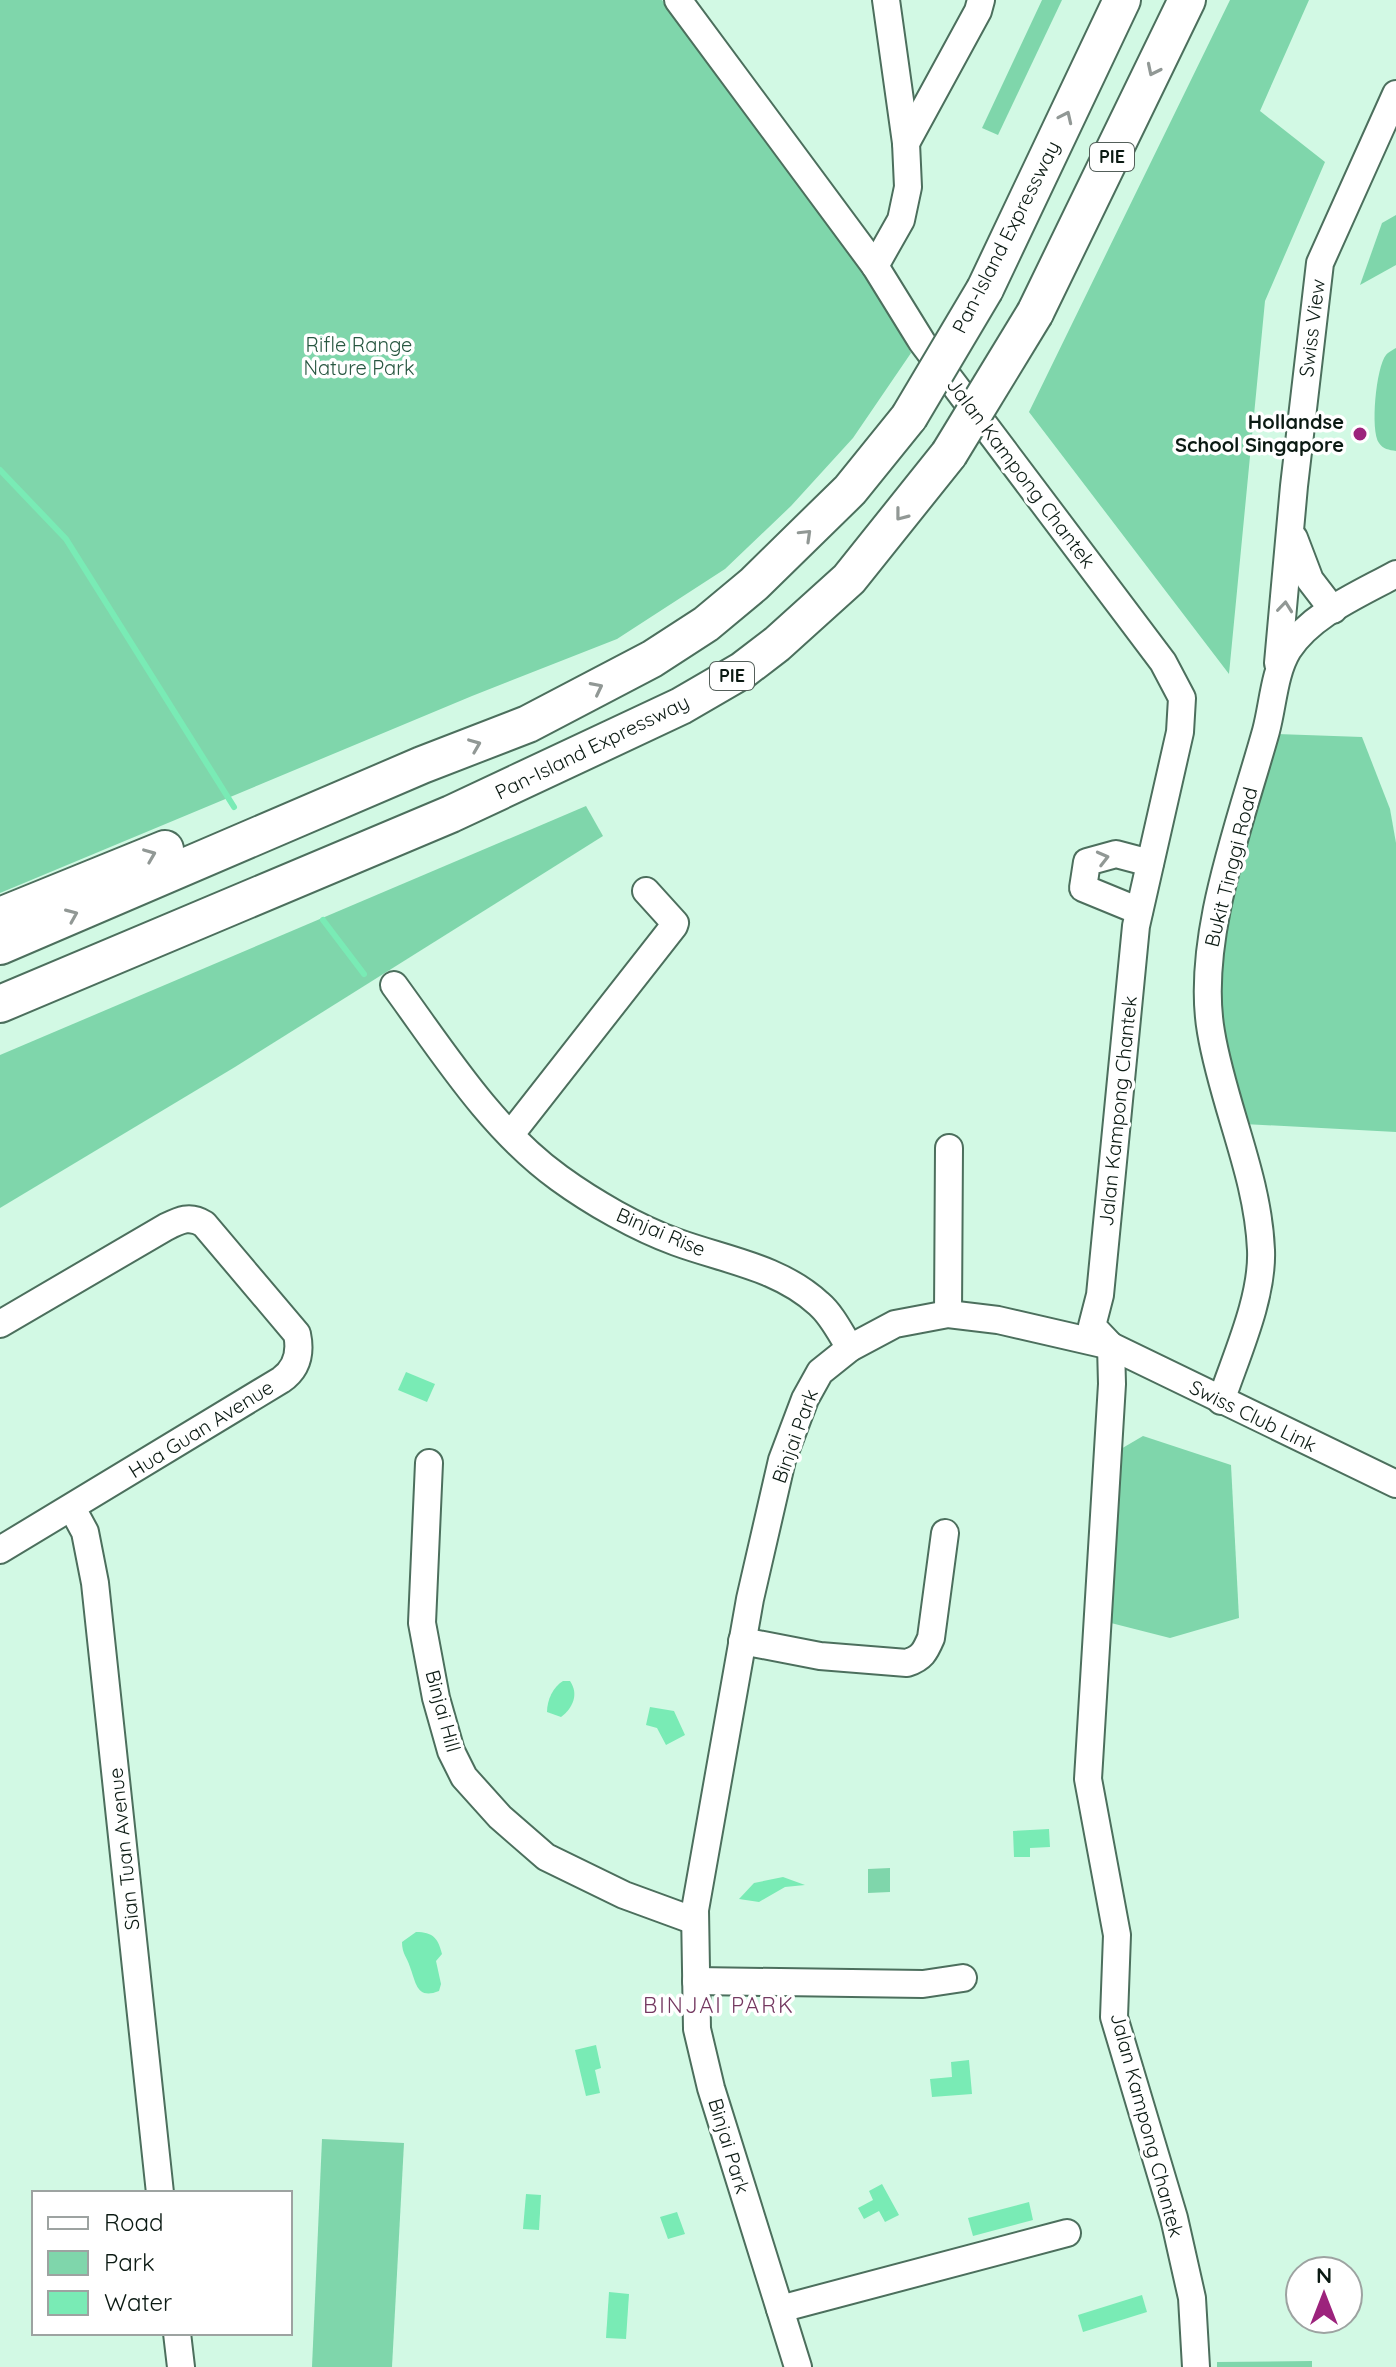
<svg xmlns="http://www.w3.org/2000/svg" width="1396" height="2367" viewBox="0 0 1396 2367" font-family="Quicksand,sans-serif">
  <style>
    .green { fill: #7fd6ab }
    .water { fill: #79ebb5 }
    .lines { fill: none; stroke-linecap: round; stroke-linejoin: round }
    .stream { stroke: #79ebb5; stroke-width: 6 }
    .minor-casing { stroke: #4c6f5d; stroke-width: 30 }
    .highway-casing { stroke: #4c6f5d; stroke-width: 40 }
    .minor { stroke: #fff; stroke-width: 26 }
    .highway { stroke: #fff; stroke-width: 36 }
    .highway-bridge-casing { stroke: #4c6f5d; stroke-width: 40; stroke-linecap: butt }
    .highway-bridge { stroke: #fff; stroke-width: 36 }
    .oneway { stroke: #919895 }
    .poi-dot { fill: #9c237c; stroke: #fff; stroke-width: 3 }
    .labels { text-anchor: middle; stroke-width: 7; stroke-linejoin: round; paint-order: stroke }
    .shield { fill: #fff; stroke: #545f5a; stroke-width: 2 }
    .shield-label { font-size: 18px; font-weight: bold; fill: #0b1a13 }
    .street-label { font-size: 20px; fill: #0b1a13; stroke: #fff }
    .park-label { font-size: 20px; fill: #285741; stroke: #fff }
    .poi-label { font-size: 20px; font-weight: bold; fill: #0b1a13; stroke: #fff; text-anchor: end }
    .neighbourhood-label { font-size: 22px; letter-spacing: 2px; fill: #753961; stroke: #fff }
  </style>
  <rect width="100%" height="100%" fill="#d2f9e4"/>
  <g class="green">
    <path d="M 0,0 L 662,0 L 852,255 L 872,284 L 911,353 L 853,438 L 791,506 L 725,569 L 617,639 L 472,696 L 0,893 Z"/>
    <path d="M 1042,0 L 1062,0 L 998,135 L 982,128 Z"/>
    <path d="M 1230,0 L 1309,0 L 1260,111 L 1325,162 L 1265,301 L 1229,674 L 1029,412 Z"/>
    <path d="M 1396,215 L 1396,265 L 1360,285 L 1382,223 Z"/>
    <path d="M 1396,348 L 1396,451 C 1389,450 1383,449 1379,443 C 1370,431 1376,367 1386,355 C 1387,353 1394,349 1396,348 Z"/>
    <path d="M 1277,734 L 1362,737 L 1390,809 L 1396,843 L 1396,1132 L 1244,1124 L 1217,1018 L 1221,930 Z"/>
    <path d="M 586,806 L 603,836 L 235,1067 L 0,1208 L 0,1055 Z"/>
    <path d="M 1143,1436 L 1231,1465 L 1239,1618 L 1170,1638 L 1111,1623 L 1114,1453 Z"/>
    <path d="M 890,1868 L 890,1892 L 868,1893 L 868,1869 Z"/>
    <path d="M 322,2139 L 404,2143 L 392,2367 L 312,2367 Z"/>
    <path d="M 1312,2361 L 1312,2367 L 1217,2367 L 1217,2362 Z"/>
  </g>
  <g class="water">
    <path d="M 406,1372 L 435,1384 L 427,1402 L 398,1390 Z"/>
    <path d="M 563,1681 L 570,1681 C 579,1694 573,1708 561,1717 L 547,1712 C 547,1700 553,1687 563,1681 Z"/>
    <path d="M 650,1707 L 674,1711 L 685,1735 L 666,1745 L 657,1728 L 646,1725 Z"/>
    <path d="M 1049,1829 L 1050,1847 L 1030,1848 L 1030,1857 L 1014,1857 L 1013,1831 Z"/>
    <path d="M 783,1877 L 805,1885 L 785,1887 L 759,1902 L 739,1899 L 754,1883 Z"/>
    <path d="M 416,1932 C 433,1932 438,1938 442,1954 L 436,1961 L 441,1984 L 439,1991 C 417,2000 416,1983 410,1967 C 407,1957 402,1954 402,1942 Z"/>
    <path d="M 596,2045 L 601,2068 L 595,2070 L 600,2093 L 586,2096 L 575,2050 Z"/>
    <path d="M 969,2060 L 972,2094 L 932,2097 L 930,2079 L 952,2077 L 951,2062 Z"/>
    <path d="M 882,2184 L 899,2215 L 885,2222 L 879,2211 L 864,2219 L 858,2208 L 873,2200 L 869,2191 Z"/>
    <path d="M 526,2194 L 541,2195 L 539,2230 L 523,2229 Z"/>
    <path d="M 1029,2202 L 1033,2220 L 973,2236 L 968,2218 Z"/>
    <path d="M 677,2212 L 685,2234 L 668,2239 L 660,2217 Z"/>
    <path d="M 609,2292 L 629,2294 L 626,2339 L 606,2338 Z"/>
    <path d="M 1142,2295 L 1147,2312 L 1083,2332 L 1078,2315 Z"/>
  </g>
  <g class="lines">
    <g class="stream">
      <path d="M 0,470 L 66,539 L 234,807"/>
      <path d="M 323,920 L 364,974"/>
    </g>
    <g class="minor-casing">
      <g id="minor">
        <path d="M 678,0 L 875,266 L 922,342 L 1163,662 L 1182,698 L 1180,732 L 1136,926 L 1100,1295 L 1092,1326 L 1111,1346 L 1112,1384 L 1088,1779 L 1117,1935 L 1114,2017 L 1174,2218 L 1192,2298 L 1196,2367"/>
        <path d="M 906,143 L 978,11 L 981,0"/>
        <path d="M 875,266 L 901,220 L 908,187 L 906,143 L 886,0"/>
        <path d="M 1294,538 L 1310,580 L 1333,610"/>
        <path d="M 1278,663 L 1294,486 L 1320,263 L 1396,94"/>
        <path d="M 1139,911 L 1083,888 L 1087,862 L 1116,854 L 1150,863"/>
        <path d="M 394,985 C 443,1052 491,1129 559,1178 C 592,1202 637,1228 676,1242 C 725,1260 779,1267 819,1304 C 832,1315 841,1334 850,1348"/>
        <path d="M 511,1134 L 674,926 L 675,923 L 646,891"/>
        <path d="M 948,1314 L 949,1148"/>
        <path d="M 0,1324 L 166,1227 C 180,1220 190,1215 204,1224 L 297,1334 C 301,1353 297,1369 281,1380 L 0,1550"/>
        <path d="M 1221,1401 C 1236,1356 1263,1298 1261,1250 C 1258,1175 1223,1105 1211,1032 C 1195,940 1241,821 1266,731 C 1273,705 1274,673 1288,650 C 1311,614 1360,594 1396,574"/>
        <path d="M 429,1463 L 422,1623 L 436,1698 L 451,1751 L 464,1777 L 500,1817 L 546,1857 L 624,1895 L 695,1921"/>
        <path d="M 72,1508 L 85,1532 L 95,1583 L 160,2193"/>
        <path d="M 742,1641 L 820,1656 L 907,1663 C 922,1658 925,1652 931,1638 L 945,1533"/>
        <path d="M 696,1981 L 923,1984 L 963,1978"/>
        <path d="M 780,2309 L 1067,2233"/>
        <path d="M 177,2333 L 181,2367"/>
        <path d="M 798,2367 L 711,2088 L 697,2029 L 695,1910 L 750,1599 L 782,1460 L 805,1399 L 820,1372 L 850,1348 L 895,1324 L 948,1314 L 998,1320 L 1111,1346 L 1396,1484"/>
      </g>
    </g>
    <g class="highway-casing">
      <g id="highway">
        <path d="M 985,289 L 1122,0"/>
        <path d="M 1035,313 L 1187,0"/>
        <path d="M 0,916 L 165,849"/>
        <path d="M 0,946 L 422,765 L 528,724 L 652,659 L 706,624 L 754,584 L 850,490 L 909,417"/>
        <path d="M 0,1004 L 451,814 L 681,706 L 743,670 L 777,644 L 849,579 L 949,454"/>
      </g>
    </g>
    <use href="#minor" class="minor"/>
    <use href="#highway" class="highway"/>
    <g class="highway-bridge-casing">
      <g id="highway-bridge">
        <path d="M 909,417 L 985,289"/>
        <path d="M 949,454 L 1035,313"/>
      </g>
    </g>
    <use href="#highway-bridge" class="highway-bridge"/>
  </g>
  <defs><path id="oneway-chevron" d="M-2-3.5L2.5 0L-2 3.5" fill="none" stroke-width="1.6" stroke-linecap="round" stroke-linejoin="round" transform="scale(2)"/></defs>
  <g class="oneway">
    <use href="#oneway-chevron" transform="translate(1153 70) rotate(116)"/>
    <use href="#oneway-chevron" transform="translate(1066 117) rotate(-65)"/>
    <use href="#oneway-chevron" transform="translate(901 515) rotate(128)"/>
    <use href="#oneway-chevron" transform="translate(806 535) rotate(-44)"/>
    <use href="#oneway-chevron" transform="translate(1285 607) rotate(-84)"/>
    <use href="#oneway-chevron" transform="translate(597 688) rotate(-27)"/>
    <use href="#oneway-chevron" transform="translate(475 745) rotate(-22)"/>
    <use href="#oneway-chevron" transform="translate(150 855) rotate(-22)"/>
    <use href="#oneway-chevron" transform="translate(1103 858) rotate(-14)"/>
    <use href="#oneway-chevron" transform="translate(72 915) rotate(-23)"/>
  </g>
  <circle class="poi-dot" cx="1360" cy="434" r="8"/>
  <g class="labels">
    <g class="shield">
      <rect x="1090" y="143" width="44" height="28" rx="6"/>
      <rect x="710" y="662" width="44" height="28" rx="6"/>
    </g>
    <g class="shield-label">
      <text x="1112" y="163">PIE</text>
      <text x="732" y="682">PIE</text>
    </g>
    <g class="street-label">
      <text transform="translate(1006 237) rotate(-63)" y="7">Pan-Island Expressway</text>
      <text transform="translate(1312 328) rotate(-83)" y="7">Swiss View</text>
      <text transform="translate(1021 473) rotate(53)" y="7">Jalan Kampong Chantek</text>
      <text transform="translate(592 747) rotate(-26)" y="7">Pan-Island Expressway</text>
      <text transform="translate(1231 867) rotate(-76)" y="7">Bukit Tinggi Road</text>
      <text transform="translate(1118 1111) rotate(-84)" y="7">Jalan Kampong Chantek</text>
      <text transform="translate(661 1232) rotate(23)" y="7">Binjai Rise</text>
      <text transform="translate(1253 1416) rotate(26)" y="7">Swiss Club Link</text>
      <text transform="translate(201 1429) rotate(-32)" y="7">Hua Guan Avenue</text>
      <text transform="translate(795 1436) rotate(-70)" y="7">Binjai Park</text>
      <text transform="translate(443 1711) rotate(75)" y="7">Binjai Hill</text>
      <text transform="translate(124 1849) rotate(-96)" y="7">Sian Tuan Avenue</text>
      <text transform="translate(1147 2125) rotate(75)" y="7">Jalan Kampong Chantek</text>
      <text transform="translate(729 2146) rotate(73)" y="7">Binjai Park</text>
    </g>
    <g class="park-label">
      <text x="359" y="352">Rifle Range<tspan x="359" dy="23">Nature Park</tspan></text>
    </g>
    <g class="poi-label">
      <text x="1344" y="429">Hollandse<tspan x="1344" dy="23">School Singapore</tspan></text>
    </g>
    <g class="neighbourhood-label">
      <text x="719" y="2013">BINJAI PARK</text>
    </g>
  </g>
  <rect x="32" y="2191" width="260" height="144" fill="#ffffff" stroke="#9da3a1" stroke-width="2"/>
  <rect x="48" y="2217" width="40" height="12" fill="#ffffff" stroke="#9da3a1" stroke-width="2"/>
  <text x="104" y="2231" font-size="24" fill="#0b1a13">Road</text>
  <rect x="48" y="2251" width="40" height="24" fill="#7fd6ab" stroke="#9da3a1" stroke-width="2"/>
  <text x="104" y="2271" font-size="24" fill="#0b1a13">Park</text>
  <rect x="48" y="2291" width="40" height="24" fill="#79ebb5" stroke="#9da3a1" stroke-width="2"/>
  <text x="104" y="2311" font-size="24" fill="#0b1a13">Water</text>
  <g transform="translate(1324 2295)"><circle r="38" fill="#ffffff" stroke="#9da3a1" stroke-width="2"/>
  <path d="M0-6L14 30L0 20L-14 30Z" fill="#9c237c"/>
  <text y="-12" font-size="22" font-weight="bold" text-anchor="middle" fill="#0b1a13">N</text>
  </g>
</svg>
